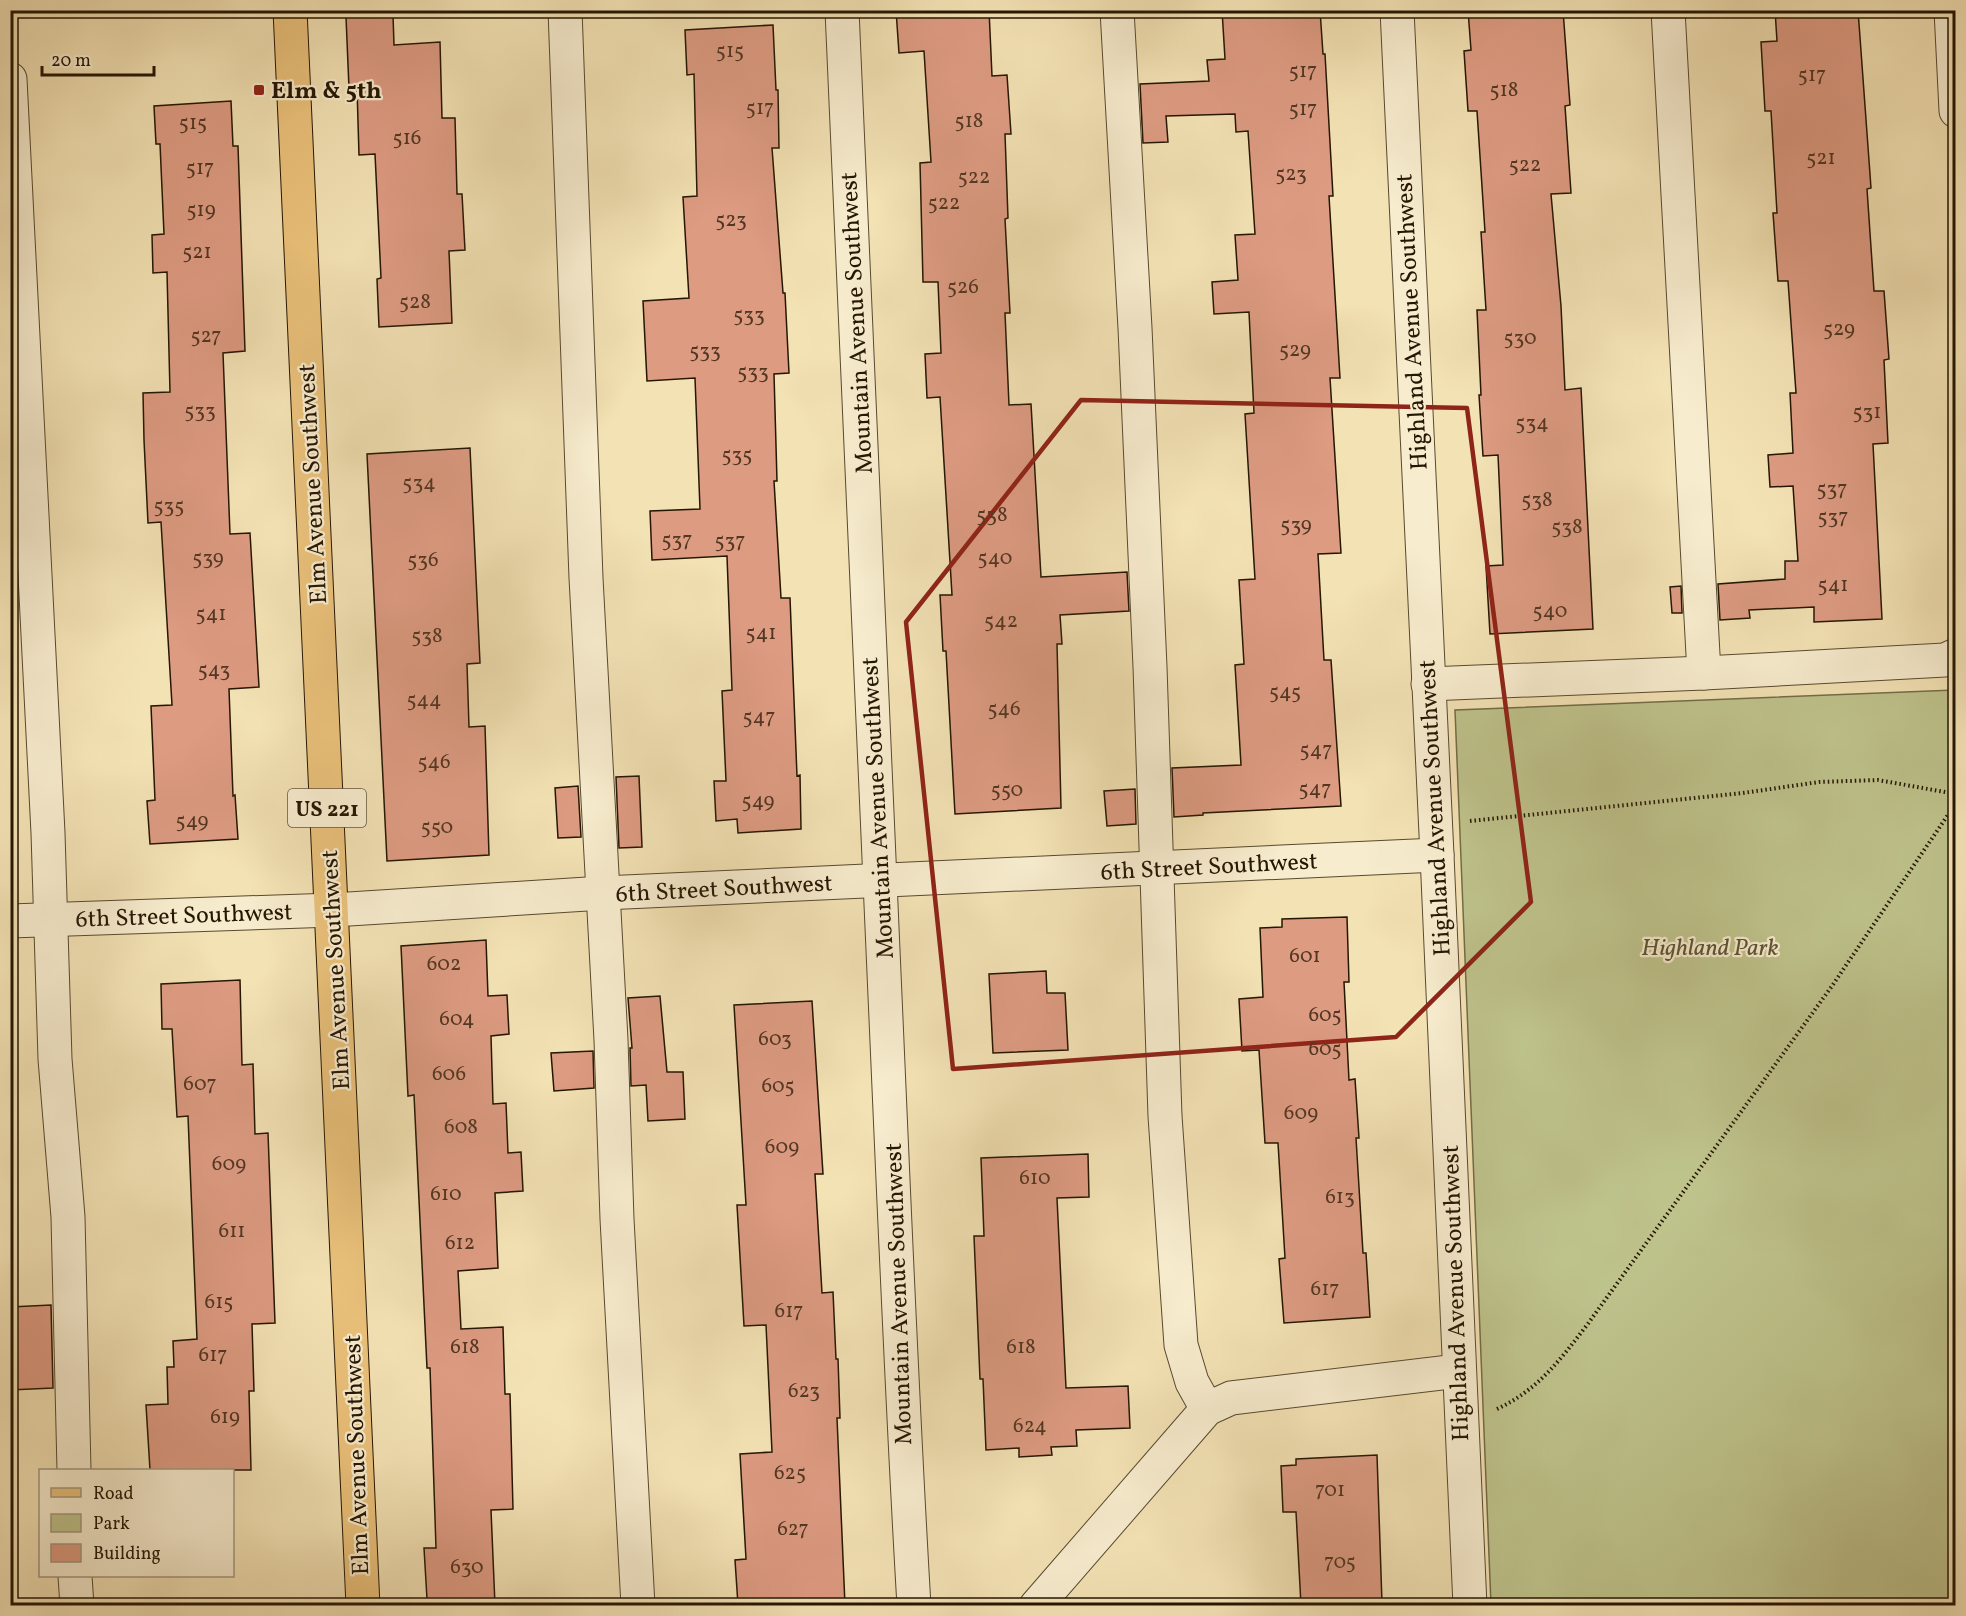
<svg xmlns="http://www.w3.org/2000/svg" width="1966" height="1616" viewBox="0 0 1966 1616" font-family="Vollkorn,serif">
  <style>
    .green { fill: #bec28b; stroke: #726c47; stroke-width: 1.5 }
    .building { fill: #dd9b82; stroke: #251603; stroke-width: 1.5 }
    .lines { fill: none; stroke-linecap: round; stroke-linejoin: round }
    .minor-casing { stroke: #58492f; stroke-width: 35 }
    .major-casing { stroke: #251603; stroke-width: 35 }
    .path { stroke: #251603; stroke-width: 4; stroke-dasharray: 1.5 3; stroke-linecap: butt }
    .minor { stroke: #f7ecce; stroke-width: 33 }
    .major { stroke: #eac17a; stroke-width: 33 }
    .marked { fill: none; stroke: #8f2418; stroke-width: 4.5; stroke-linejoin: round }
    .poi-dot { fill: #8f2418; stroke: #f7ecce; stroke-width: 2 }
    .labels { text-anchor: middle; stroke-width: 4.5; stroke-linejoin: round; paint-order: stroke }
    .number-label { font-size: 21px; fill: #533723 }
    .shield { fill: #f7ecce; stroke: #645640; stroke-width: 1.5 }
    .shield-label { font-size: 22px; font-weight: bold; fill: #251603 }
    .poi-label { font-size: 24px; font-weight: bold; fill: #251603; stroke: #f7ecce; text-anchor: start }
    .street-label { font-size: 24px; fill: #251603; stroke: #f7ecce }
    .park-label { font-size: 24px; font-style: italic; fill: #5b5233; stroke: #f7ecce }
  </style>
  <rect width="100%" height="100%" fill="#f3e2b4"/>
  <filter id="stains"><feTurbulence type="fractalNoise" baseFrequency=".00333" numOctaves="4"/><feColorMatrix values="0 0 0 0 .2 0 0 0 0 .09 0 0 0 0 .02 0 0 0 .5 -.17"/></filter>
  <radialGradient id="worn" r=".72"><stop offset=".6" stop-color="#630" stop-opacity="0"/><stop offset="1" stop-color="#630" stop-opacity=".3"/></radialGradient>
  <path class="green" d="M 1955,690 L 1955,1605 L 1491,1605 L 1455,710 Z"/>
  <g class="building">
    <path d="M 896,10 L 989,10 L 992,76 L 1007,75 L 1011,134 L 1005,134 L 1008,218 L 1005,219 L 1010,313 L 1005,313 L 1009,405 L 1031,404 L 1041,577 L 1127,572 L 1129,611 L 1060,615 L 1062,644 L 1057,644 L 1061,808 L 955,814 L 946,651 L 943,651 L 940,595 L 952,595 L 940,397 L 927,398 L 925,354 L 941,353 L 938,282 L 923,282 L 920,163 L 931,162 L 924,51 L 899,53 Z"/>
    <path d="M 1222,10 L 1320,10 L 1323,54 L 1325,54 L 1333,196 L 1329,196 L 1340,378 L 1330,378 L 1341,553 L 1318,554 L 1324,660 L 1331,660 L 1341,806 L 1203,813 L 1203,815 L 1174,817 L 1172,768 L 1241,765 L 1235,665 L 1244,664 L 1239,580 L 1255,579 L 1245,414 L 1254,413 L 1249,312 L 1214,314 L 1212,282 L 1238,280 L 1235,235 L 1255,234 L 1248,131 L 1236,132 L 1235,114 L 1166,116 L 1168,142 L 1143,143 L 1140,84 L 1209,81 L 1207,60 L 1225,59 Z"/>
    <path d="M 1468,10 L 1563,10 L 1570,105 L 1565,106 L 1571,193 L 1551,194 L 1561,306 L 1565,390 L 1581,388 L 1593,629 L 1490,634 L 1486,566 L 1503,565 L 1498,455 L 1483,456 L 1479,395 L 1481,395 L 1477,310 L 1486,310 L 1481,232 L 1485,232 L 1477,111 L 1468,111 L 1464,51 L 1471,50 Z"/>
    <path d="M 1775,10 L 1858,10 L 1871,188 L 1867,189 L 1874,291 L 1884,291 L 1889,359 L 1884,360 L 1888,443 L 1873,444 L 1882,619 L 1814,622 L 1814,607 L 1749,610 L 1750,618 L 1720,620 L 1718,584 L 1785,579 L 1785,561 L 1798,561 L 1793,486 L 1770,487 L 1768,455 L 1793,453 L 1790,393 L 1796,393 L 1788,281 L 1778,281 L 1773,213 L 1777,213 L 1771,111 L 1765,111 L 1761,42 L 1777,41 Z"/>
    <path d="M 393,15 L 394,45 L 440,42 L 442,118 L 455,118 L 457,194 L 462,194 L 465,250 L 449,251 L 452,323 L 379,327 L 377,279 L 381,278 L 375,154 L 359,155 L 357,88 L 349,88 L 346,17 Z"/>
    <path d="M 773,25 L 776,90 L 778,90 L 779,148 L 772,148 L 783,293 L 785,293 L 789,373 L 774,374 L 777,481 L 774,481 L 781,598 L 790,598 L 797,776 L 800,775 L 801,829 L 738,833 L 737,819 L 716,821 L 714,781 L 726,781 L 722,691 L 732,690 L 727,556 L 652,560 L 650,511 L 700,509 L 695,378 L 647,381 L 643,301 L 689,298 L 683,197 L 697,196 L 694,74 L 687,75 L 685,30 Z"/>
    <path d="M 231,101 L 233,146 L 238,146 L 245,351 L 223,353 L 230,534 L 250,533 L 259,687 L 229,689 L 233,796 L 235,795 L 238,839 L 150,844 L 147,801 L 155,800 L 151,706 L 172,705 L 161,522 L 148,523 L 144,440 L 143,393 L 170,392 L 167,272 L 153,273 L 152,235 L 164,234 L 160,144 L 156,144 L 154,106 Z"/>
    <path d="M 470,448 L 480,663 L 467,664 L 469,727 L 485,726 L 489,855 L 387,861 L 367,454 Z"/>
    <path d="M 1681,586 L 1682,613 L 1672,613 L 1670,587 Z"/>
    <path d="M 639,776 L 642,847 L 619,848 L 616,777 Z"/>
    <path d="M 578,786 L 581,837 L 558,838 L 555,788 Z"/>
    <path d="M 1135,789 L 1136,824 L 1107,826 L 1104,791 Z"/>
    <path d="M 1347,917 L 1349,982 L 1344,982 L 1349,1080 L 1355,1079 L 1359,1138 L 1356,1138 L 1363,1253 L 1366,1253 L 1370,1317 L 1284,1323 L 1279,1259 L 1285,1258 L 1278,1143 L 1265,1143 L 1259,1050 L 1242,1051 L 1239,999 L 1263,997 L 1260,928 L 1282,927 L 1282,919 Z"/>
    <path d="M 486,940 L 488,996 L 507,995 L 509,1034 L 491,1036 L 493,1104 L 506,1103 L 508,1153 L 521,1152 L 523,1191 L 495,1193 L 498,1268 L 458,1271 L 461,1329 L 503,1327 L 505,1394 L 510,1394 L 513,1509 L 491,1510 L 495,1605 L 436,1605 L 436,1599 L 427,1599 L 424,1548 L 436,1548 L 430,1368 L 427,1368 L 414,1095 L 408,1096 L 401,946 Z"/>
    <path d="M 1046,971 L 1047,993 L 1065,993 L 1068,1050 L 993,1053 L 989,974 Z"/>
    <path d="M 240,980 L 242,1065 L 253,1064 L 255,1134 L 268,1133 L 275,1323 L 252,1324 L 254,1391 L 249,1391 L 251,1470 L 150,1470 L 146,1405 L 168,1404 L 167,1367 L 174,1367 L 173,1341 L 197,1339 L 188,1116 L 177,1117 L 172,1029 L 162,1029 L 161,984 Z"/>
    <path d="M 660,996 L 667,1072 L 683,1072 L 685,1119 L 648,1121 L 646,1085 L 631,1086 L 630,1048 L 632,1048 L 628,998 Z"/>
    <path d="M 812,1001 L 823,1174 L 815,1174 L 822,1293 L 833,1292 L 836,1359 L 838,1359 L 840,1418 L 837,1418 L 845,1605 L 738,1605 L 735,1560 L 746,1559 L 740,1454 L 772,1452 L 766,1325 L 744,1326 L 737,1205 L 746,1205 L 734,1005 Z"/>
    <path d="M 593,1051 L 594,1088 L 554,1091 L 551,1053 Z"/>
    <path d="M 1088,1154 L 1089,1197 L 1057,1198 L 1066,1388 L 1128,1386 L 1130,1428 L 1076,1430 L 1077,1446 L 1051,1447 L 1052,1455 L 1019,1457 L 1019,1448 L 986,1450 L 983,1379 L 980,1379 L 974,1236 L 984,1236 L 981,1158 Z"/>
    <path d="M 51,1305 L 53,1388 L 10,1390 L 10,1307 Z"/>
    <path d="M 1377,1455 L 1382,1603 L 1301,1605 L 1296,1512 L 1283,1512 L 1281,1466 L 1296,1465 L 1296,1459 Z"/>
  </g>
  <g class="lines">
    <g class="minor-casing">
      <g id="minor">
        <path d="M 565,10 L 586,578 L 611,1040 L 617,1219 L 638,1606"/>
        <path d="M 842,10 C 858,339 871,668 885,996 C 894,1200 902,1403 914,1606"/>
        <path d="M 1117,10 L 1135,328 L 1150,667 L 1165,1116 L 1181,1345 L 1192,1382 L 1207,1409"/>
        <path d="M 1397,10 L 1437,855 L 1470,1606"/>
        <path d="M 1668,10 L 1704,673"/>
        <path d="M 1951,10 L 1956,111"/>
        <path d="M 10,79 L 48,833 L 55,1059 L 68,1217 L 74,1470"/>
        <path d="M 1428,684 L 1704,673 L 1945,660 L 1956,655"/>
        <path d="M 10,921 L 333,910 L 603,893 L 1437,855"/>
        <path d="M 75,1576 L 77,1606"/>
        <path d="M 1036,1606 L 1207,1409 L 1231,1398 L 1458,1371"/>
      </g>
    </g>
    <g class="major-casing">
      <path id="major" d="M 290,10 L 363,1606"/>
    </g>
    <g class="path">
      <path d="M 1470,821 L 1743,793 L 1819,782 L 1878,780 L 1956,794"/>
      <path d="M 1497,1409 C 1538,1390 1560,1360 1587,1325 L 1832,986 L 1956,803"/>
    </g>
    <use href="#minor" class="minor"/>
    <use href="#major" class="major"/>
  </g>
  <path class="marked" d="M 1081,400 L 1467,408 L 1531,902 L 1396,1037 L 953,1069 L 906,622 Z"/>
  <rect class="poi-dot" x="253" y="84" width="12" height="12" rx="3"/>
  <g class="labels">
    <g class="number-label">
      <text x="730" y="57">515</text>
      <text x="1303" y="77">517</text>
      <text x="1812" y="81">517</text>
      <text x="1504" y="96">518</text>
      <text x="760" y="114">517</text>
      <text x="1303" y="115">517</text>
      <text x="969" y="127">518</text>
      <text x="193" y="129">515</text>
      <text x="407" y="144">516</text>
      <text x="1821" y="164">521</text>
      <text x="1525" y="171">522</text>
      <text x="200" y="174">517</text>
      <text x="1291" y="180">523</text>
      <text x="974" y="183">522</text>
      <text x="944" y="209">522</text>
      <text x="201" y="216">519</text>
      <text x="731" y="226">523</text>
      <text x="197" y="258">521</text>
      <text x="963" y="293">526</text>
      <text x="415" y="308">528</text>
      <text x="749" y="321">533</text>
      <text x="1839" y="335">529</text>
      <text x="206" y="342">527</text>
      <text x="1520" y="344">530</text>
      <text x="1295" y="356">529</text>
      <text x="705" y="357">533</text>
      <text x="753" y="378">533</text>
      <text x="200" y="417">533</text>
      <text x="1867" y="418">531</text>
      <text x="1532" y="429">534</text>
      <text x="737" y="461">535</text>
      <text x="419" y="489">534</text>
      <text x="1832" y="495">537</text>
      <text x="1537" y="506">538</text>
      <text x="169" y="512">535</text>
      <text x="992" y="521">538</text>
      <text x="1833" y="523">537</text>
      <text x="1296" y="531">539</text>
      <text x="1567" y="533">538</text>
      <text x="677" y="546">537</text>
      <text x="730" y="547">537</text>
      <text x="208" y="564">539</text>
      <text x="995" y="564">540</text>
      <text x="423" y="566">536</text>
      <text x="1833" y="591">541</text>
      <text x="1550" y="617">540</text>
      <text x="211" y="620">541</text>
      <text x="1001" y="627">542</text>
      <text x="761" y="639">541</text>
      <text x="427" y="642">538</text>
      <text x="214" y="676">543</text>
      <text x="1285" y="698">545</text>
      <text x="424" y="706">544</text>
      <text x="1004" y="715">546</text>
      <text x="759" y="723">547</text>
      <text x="1316" y="756">547</text>
      <text x="434" y="768">546</text>
      <text x="1315" y="795">547</text>
      <text x="1007" y="796">550</text>
      <text x="758" y="807">549</text>
      <text x="192" y="827">549</text>
      <text x="437" y="833">550</text>
      <text x="1305" y="962">601</text>
      <text x="444" y="970">602</text>
      <text x="1325" y="1021">605</text>
      <text x="457" y="1025">604</text>
      <text x="775" y="1045">603</text>
      <text x="1325" y="1055">605</text>
      <text x="449" y="1080">606</text>
      <text x="200" y="1090">607</text>
      <text x="778" y="1092">605</text>
      <text x="1301" y="1119">609</text>
      <text x="461" y="1133">608</text>
      <text x="782" y="1153">609</text>
      <text x="229" y="1170">609</text>
      <text x="1035" y="1184">610</text>
      <text x="446" y="1200">610</text>
      <text x="1340" y="1203">613</text>
      <text x="232" y="1237">611</text>
      <text x="460" y="1249">612</text>
      <text x="1325" y="1295">617</text>
      <text x="219" y="1308">615</text>
      <text x="789" y="1317">617</text>
      <text x="465" y="1353">618</text>
      <text x="1021" y="1353">618</text>
      <text x="213" y="1361">617</text>
      <text x="804" y="1397">623</text>
      <text x="225" y="1423">619</text>
      <text x="1030" y="1432">624</text>
      <text x="790" y="1479">625</text>
      <text x="1330" y="1496">701</text>
      <text x="793" y="1535">627</text>
      <text x="1340" y="1568">705</text>
      <text x="467" y="1573">630</text>
    </g>
    <rect class="shield" x="288" y="789" width="78" height="38" rx="4.5"/>
    <g class="shield-label">
      <text x="327" y="816">US 221</text>
    </g>
    <g class="poi-label">
      <text x="271" y="98">Elm &amp; 5th</text>
    </g>
    <g class="street-label">
      <text transform="translate(1411 322) rotate(-93)" y="8">Highland Avenue Southwest</text>
      <text transform="translate(856 323) rotate(-93)" y="8">Mountain Avenue Southwest</text>
      <text transform="translate(312 484) rotate(-93)" y="8">Elm Avenue Southwest</text>
      <text transform="translate(877 808) rotate(-93)" y="8">Mountain Avenue Southwest</text>
      <text transform="translate(1434 808) rotate(-93)" y="8">Highland Avenue Southwest</text>
      <text transform="translate(1209 866) rotate(-3)" y="8">6th Street Southwest</text>
      <text transform="translate(724 888) rotate(-3)" y="8">6th Street Southwest</text>
      <text transform="translate(184 915) rotate(-2)" y="8">6th Street Southwest</text>
      <text transform="translate(335 970) rotate(-93)" y="8">Elm Avenue Southwest</text>
      <text transform="translate(1455 1293) rotate(-92)" y="8">Highland Avenue Southwest</text>
      <text transform="translate(898 1294) rotate(-92)" y="8">Mountain Avenue Southwest</text>
      <text transform="translate(356 1455) rotate(-92)" y="8">Elm Avenue Southwest</text>
    </g>
    <g class="park-label">
      <text x="1710" y="955">Highland Park</text>
    </g>
  </g>
  <rect width="1966" height="1616" fill="none" stroke="#f3e2b4" stroke-width="36"/>
  <rect x="12" y="12" width="1942" height="1592" fill="none" stroke="#251603" stroke-width="3"/>
  <rect x="18" y="18" width="1930" height="1580" fill="none" stroke="#251603" stroke-width="1.5"/>
  <rect x="39" y="1469" width="195" height="108" fill="#f7ecce" stroke="#a3967d" stroke-width="1.5"/>
  <rect x="51" y="1488" width="30" height="9" fill="#eac17a" stroke="#a3967d" stroke-width="1.5"/>
  <text x="93" y="1499" font-size="18" fill="#251603">Road</text>
  <rect x="51" y="1514" width="30" height="18" fill="#bec28b" stroke="#a3967d" stroke-width="1.5"/>
  <text x="93" y="1529" font-size="18" fill="#251603">Park</text>
  <rect x="51" y="1544" width="30" height="18" fill="#dd9b82" stroke="#a3967d" stroke-width="1.5"/>
  <text x="93" y="1559" font-size="18" fill="#251603">Building</text>
  <path d="M42 66v9h112v-9" fill="none" stroke="#251603" stroke-width="3"/>
  <text x="51" y="66" font-size="18" fill="#251603" stroke="#f7ecce" stroke-width="4.5" paint-order="stroke">20 m</text>
  <rect width="100%" height="100%" filter="url(#stains)"/>
  <rect width="100%" height="100%" fill="url(#worn)"/>
</svg>
